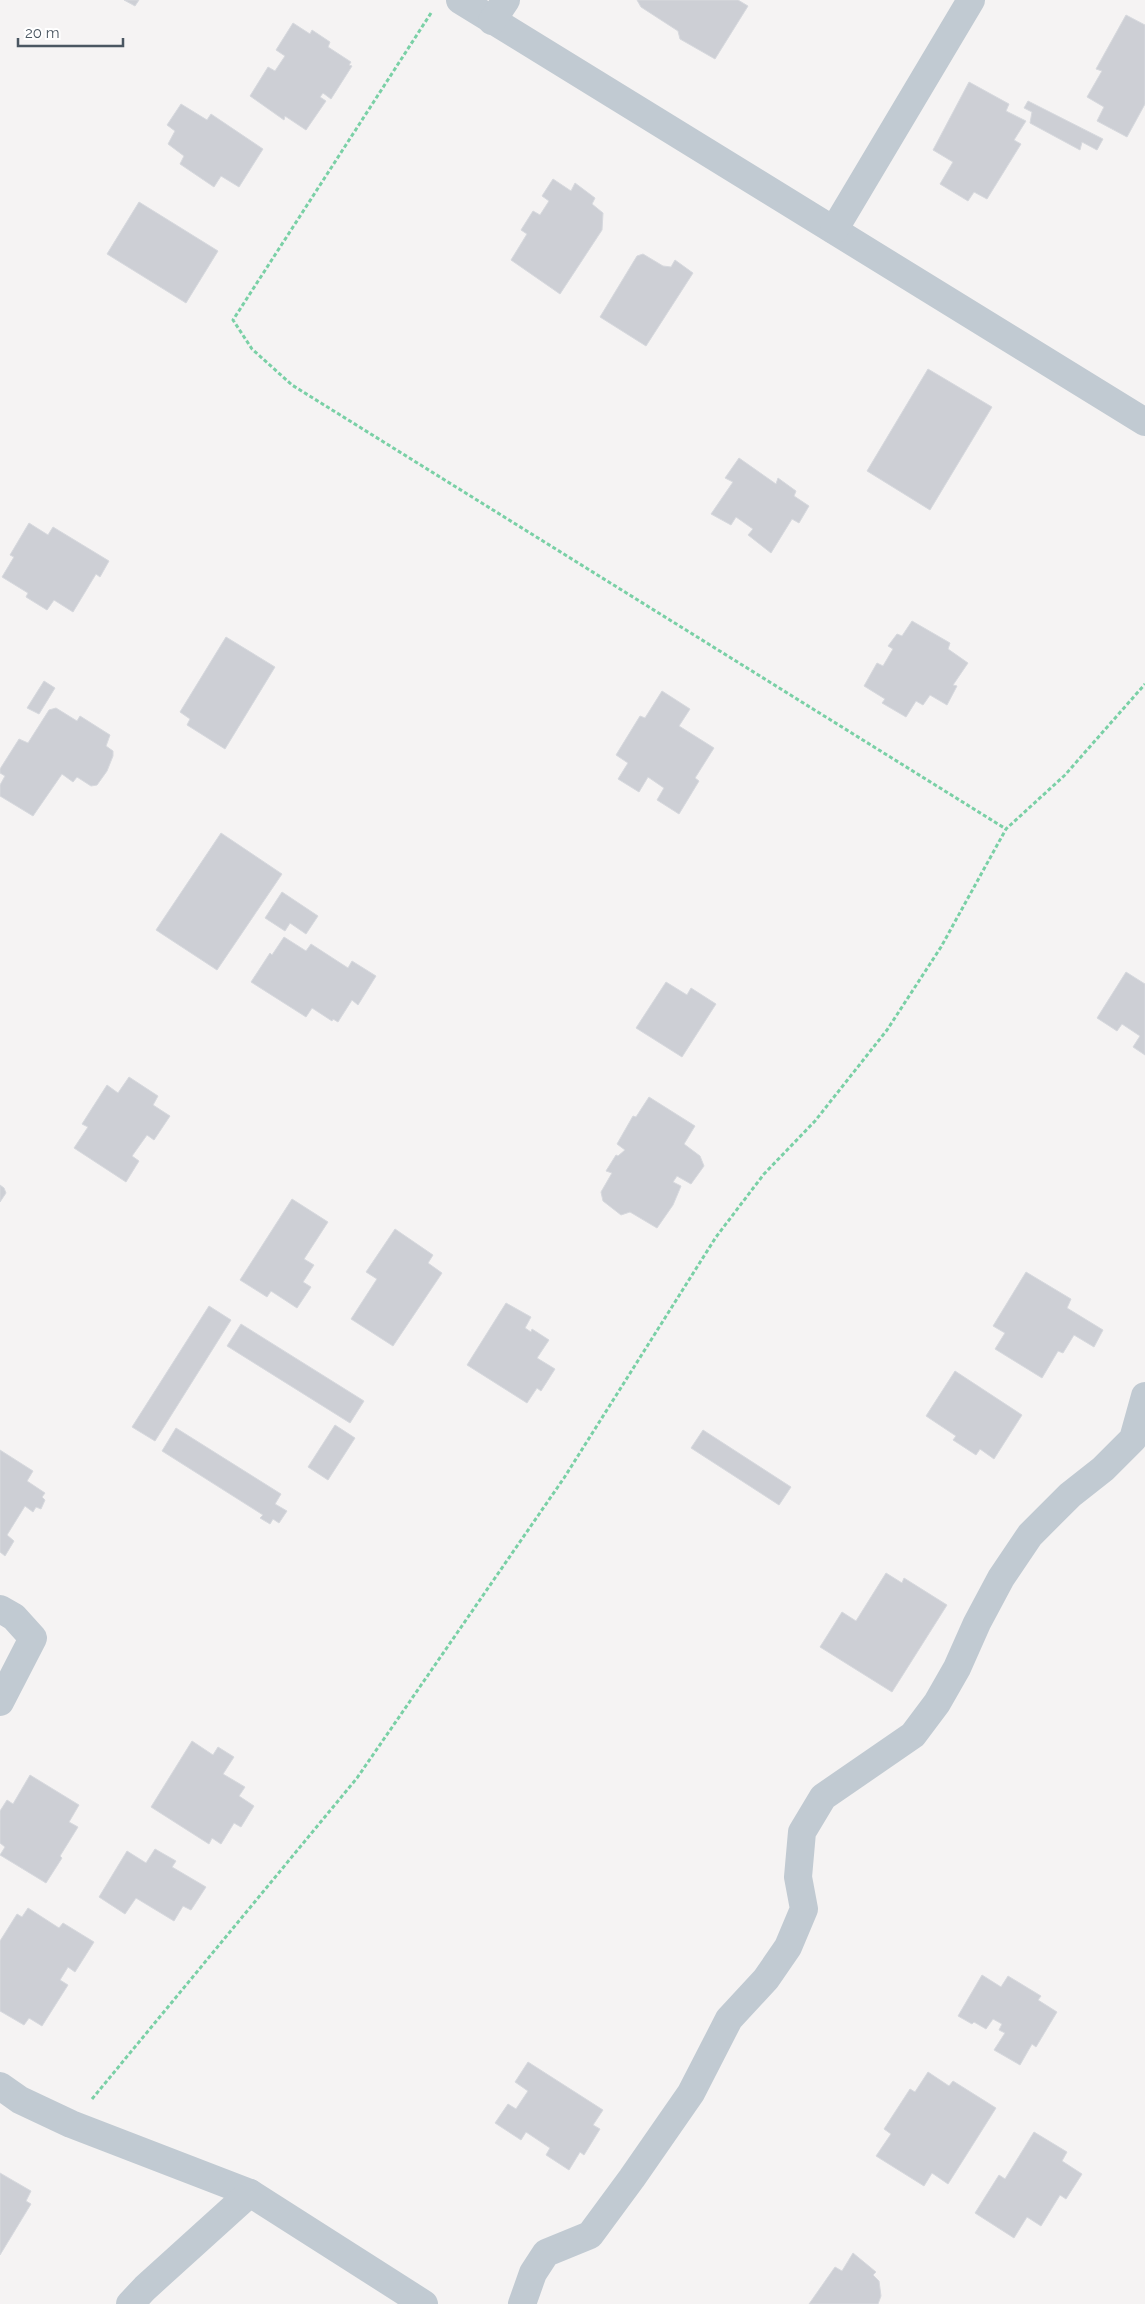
<svg xmlns="http://www.w3.org/2000/svg" width="1145" height="2304" viewBox="0 0 1145 2304" font-family="Raleway,sans-serif">
  <style>
    .building { fill: #cdcfd5; stroke: #d7d9de }
    .lines { fill: none; stroke-linecap: round; stroke-linejoin: round }
    .path { stroke: #7ad0a6; stroke-width: 3; stroke-dasharray: 4 2.5; stroke-linecap: butt }
    .street { stroke: #c1cad2; stroke-width: 28 }
  </style>
  <rect width="100%" height="100%" fill="#f5f3f3"/>
  <g class="building">
    <path d="M 124,0 L 139,0 L 135,6 Z"/>
    <path d="M 637,0 L 738,0 L 748,6 L 715,59 L 680,39 L 678,31 L 641,7 Z"/>
    <path d="M 1126,15 L 1145,25 L 1145,104 L 1127,137 L 1097,121 L 1104,107 L 1087,97 L 1102,71 L 1096,69 Z"/>
    <path d="M 293,23 L 310,34 L 312,30 L 330,42 L 328,47 L 351,62 L 349,65 L 352,66 L 331,99 L 323,93 L 320,97 L 326,101 L 306,130 L 285,116 L 284,120 L 250,96 L 268,67 L 275,71 L 285,56 L 276,50 Z"/>
    <path d="M 969,82 L 1009,104 L 1006,111 L 1026,121 L 1014,140 L 1021,144 L 987,199 L 974,192 L 968,201 L 940,184 L 953,162 L 933,150 Z"/>
    <path d="M 1028,101 L 1103,139 L 1097,150 L 1082,142 L 1080,150 L 1030,123 L 1032,112 L 1024,108 Z"/>
    <path d="M 181,104 L 207,120 L 211,114 L 263,149 L 239,187 L 221,176 L 214,187 L 180,164 L 184,156 L 168,144 L 175,131 L 167,125 Z"/>
    <path d="M 553,179 L 571,191 L 575,183 L 595,198 L 592,204 L 603,213 L 602,230 L 560,294 L 511,260 L 527,234 L 521,230 L 533,211 L 540,215 L 549,201 L 542,196 Z"/>
    <path d="M 139,202 L 218,251 L 186,303 L 107,254 Z"/>
    <path d="M 643,254 L 663,266 L 671,267 L 675,260 L 693,273 L 646,346 L 600,317 L 637,256 Z"/>
    <path d="M 928,369 L 992,407 L 930,510 L 867,471 Z"/>
    <path d="M 739,458 L 776,484 L 778,478 L 796,491 L 794,496 L 809,506 L 799,523 L 792,519 L 771,553 L 748,535 L 753,529 L 736,517 L 731,525 L 711,514 L 733,482 L 725,478 Z"/>
    <path d="M 29,523 L 48,535 L 53,527 L 109,561 L 100,577 L 96,574 L 73,612 L 54,600 L 47,610 L 26,597 L 28,593 L 2,577 L 14,557 L 10,555 Z"/>
    <path d="M 912,621 L 950,643 L 948,649 L 968,663 L 953,685 L 957,686 L 947,705 L 930,695 L 923,705 L 916,701 L 906,717 L 882,703 L 885,699 L 864,686 L 877,663 L 883,666 L 893,649 L 888,646 L 897,634 L 902,636 Z"/>
    <path d="M 226,637 L 275,667 L 225,749 L 187,725 L 190,719 L 180,712 Z"/>
    <path d="M 44,681 L 55,688 L 39,714 L 27,708 Z"/>
    <path d="M 662,691 L 690,709 L 679,726 L 714,748 L 695,778 L 699,781 L 679,814 L 657,800 L 664,788 L 648,777 L 639,792 L 618,779 L 628,763 L 616,755 L 640,716 L 645,718 Z"/>
    <path d="M 56,708 L 77,721 L 80,716 L 110,735 L 106,746 L 113,751 L 113,756 L 107,771 L 97,785 L 91,786 L 77,777 L 73,782 L 62,774 L 33,816 L 0,796 L 0,785 L 5,776 L 0,773 L 0,769 L 19,739 L 28,743 L 49,710 Z"/>
    <path d="M 221,833 L 282,874 L 217,970 L 156,930 Z"/>
    <path d="M 282,892 L 318,916 L 306,934 L 290,923 L 285,931 L 265,918 Z"/>
    <path d="M 284,937 L 306,951 L 311,944 L 348,968 L 352,961 L 376,976 L 358,1005 L 352,1000 L 338,1022 L 333,1019 L 332,1021 L 312,1008 L 306,1017 L 251,982 L 270,953 L 272,955 Z"/>
    <path d="M 1126,972 L 1145,984 L 1145,1055 L 1133,1047 L 1140,1036 L 1122,1024 L 1117,1031 L 1097,1018 Z"/>
    <path d="M 666,982 L 687,995 L 691,988 L 716,1004 L 682,1057 L 636,1028 Z"/>
    <path d="M 129,1077 L 158,1096 L 153,1105 L 170,1116 L 154,1140 L 147,1135 L 132,1156 L 139,1161 L 126,1182 L 74,1148 L 88,1127 L 82,1124 L 107,1085 L 118,1093 Z"/>
    <path d="M 649,1097 L 695,1126 L 684,1144 L 700,1156 L 704,1166 L 691,1184 L 677,1176 L 673,1182 L 681,1186 L 673,1205 L 657,1228 L 630,1212 L 621,1215 L 603,1201 L 601,1192 L 612,1173 L 606,1171 L 616,1155 L 618,1156 L 625,1150 L 617,1144 L 633,1116 L 636,1117 Z"/>
    <path d="M 0,1185 L 4,1188 L 6,1193 L 0,1202 Z"/>
    <path d="M 292,1199 L 328,1222 L 304,1259 L 314,1265 L 303,1282 L 311,1287 L 297,1308 L 271,1291 L 267,1297 L 240,1280 Z"/>
    <path d="M 395,1229 L 433,1255 L 428,1263 L 442,1273 L 393,1346 L 351,1319 L 377,1279 L 366,1272 Z"/>
    <path d="M 1026,1272 L 1071,1299 L 1067,1308 L 1103,1330 L 1094,1347 L 1074,1335 L 1063,1353 L 1058,1351 L 1042,1378 L 995,1349 L 1005,1333 L 993,1326 Z"/>
    <path d="M 506,1303 L 531,1317 L 525,1328 L 531,1332 L 532,1329 L 549,1340 L 537,1358 L 555,1369 L 541,1391 L 537,1388 L 527,1403 L 467,1365 Z"/>
    <path d="M 209,1306 L 231,1320 L 155,1441 L 132,1427 Z"/>
    <path d="M 241,1324 L 364,1401 L 350,1423 L 227,1346 Z"/>
    <path d="M 955,1371 L 1022,1415 L 994,1459 L 980,1449 L 976,1455 L 953,1440 L 956,1436 L 926,1416 Z"/>
    <path d="M 335,1425 L 355,1438 L 328,1480 L 308,1467 Z"/>
    <path d="M 176,1428 L 281,1494 L 275,1504 L 287,1511 L 279,1523 L 273,1519 L 270,1524 L 260,1518 L 263,1515 L 162,1451 Z"/>
    <path d="M 703,1430 L 791,1487 L 779,1505 L 691,1448 Z"/>
    <path d="M 0,1450 L 33,1471 L 27,1481 L 45,1493 L 42,1497 L 45,1500 L 41,1509 L 36,1507 L 33,1512 L 25,1506 L 7,1535 L 14,1541 L 5,1556 L 0,1552 Z"/>
    <path d="M 886,1573 L 902,1583 L 904,1578 L 947,1605 L 892,1692 L 820,1647 L 842,1612 L 856,1621 Z"/>
    <path d="M 192,1741 L 213,1755 L 218,1747 L 234,1757 L 223,1774 L 245,1787 L 239,1796 L 254,1806 L 241,1827 L 234,1823 L 221,1844 L 212,1838 L 209,1844 L 151,1807 Z"/>
    <path d="M 30,1775 L 79,1805 L 69,1822 L 78,1827 L 60,1856 L 62,1858 L 46,1883 L 0,1855 L 5,1847 L 0,1843 L 0,1811 L 7,1800 L 13,1804 Z"/>
    <path d="M 155,1849 L 176,1861 L 172,1867 L 206,1887 L 191,1910 L 183,1906 L 174,1921 L 136,1898 L 125,1914 L 99,1897 L 127,1851 L 146,1863 Z"/>
    <path d="M 28,1908 L 59,1928 L 63,1923 L 94,1942 L 75,1972 L 68,1967 L 60,1980 L 68,1985 L 42,2026 L 29,2018 L 24,2025 L 0,2011 L 0,1941 L 17,1914 L 22,1917 Z"/>
    <path d="M 982,1975 L 1001,1987 L 1008,1976 L 1041,1996 L 1038,2000 L 1057,2012 L 1036,2047 L 1032,2044 L 1020,2065 L 994,2050 L 1005,2033 L 999,2030 L 1002,2024 L 993,2019 L 986,2029 L 974,2022 L 972,2024 L 958,2016 Z"/>
    <path d="M 528,2062 L 603,2110 L 593,2125 L 600,2129 L 584,2155 L 580,2152 L 569,2170 L 546,2155 L 550,2148 L 526,2132 L 521,2140 L 495,2123 L 508,2104 L 516,2109 L 528,2091 L 515,2082 Z"/>
    <path d="M 928,2072 L 949,2086 L 953,2081 L 996,2108 L 948,2184 L 932,2173 L 924,2186 L 876,2156 L 891,2134 L 884,2129 L 910,2089 L 915,2092 Z"/>
    <path d="M 1034,2132 L 1067,2152 L 1062,2161 L 1082,2174 L 1066,2199 L 1060,2195 L 1041,2226 L 1027,2217 L 1014,2238 L 975,2213 L 999,2175 L 1005,2179 Z"/>
    <path d="M 0,2173 L 31,2191 L 26,2201 L 31,2204 L 0,2255 Z"/>
    <path d="M 853,2253 L 876,2272 L 873,2275 L 879,2281 L 881,2296 L 878,2304 L 809,2304 L 835,2267 L 842,2271 Z"/>
  </g>
  <g class="lines">
    <g class="path">
      <path d="M 431,13 L 233,320 L 252,349 L 292,385 L 1006,829"/>
      <path d="M 92,2099 L 357,1778 L 564,1478 L 716,1237 L 764,1174 L 815,1121 L 887,1030 L 941,947 L 1006,829 L 1065,775 L 1145,684"/>
    </g>
    <g class="street">
      <path d="M 460,0 L 1145,422"/>
      <path d="M 492,21 L 506,0"/>
      <path d="M 834,230 L 971,0"/>
      <path d="M 0,1609 L 14,1617 L 33,1638 L 0,1702"/>
      <path d="M 0,2086 L 20,2100 L 71,2124 L 250,2193"/>
      <path d="M 130,2304 L 145,2288 L 250,2193 L 424,2304"/>
      <path d="M 522,2304 L 533,2273 L 546,2253 L 590,2235 L 632,2178 L 691,2093 L 729,2019 L 766,1979 L 788,1947 L 804,1909 L 798,1877 L 802,1832 L 823,1797 L 913,1735 L 937,1703 L 957,1668 L 977,1623 L 1001,1578 L 1030,1535 L 1070,1495 L 1103,1469 L 1133,1439 L 1145,1396"/>
    </g>
  </g>
  <path d="M18 38v8h105v-8" fill="none" stroke="#4a5661" stroke-width="2.5"/>
  <text x="25" y="38" font-size="15" fill="#4a5661" stroke="#ffffff" stroke-width="4" paint-order="stroke">20 m</text>
</svg>
